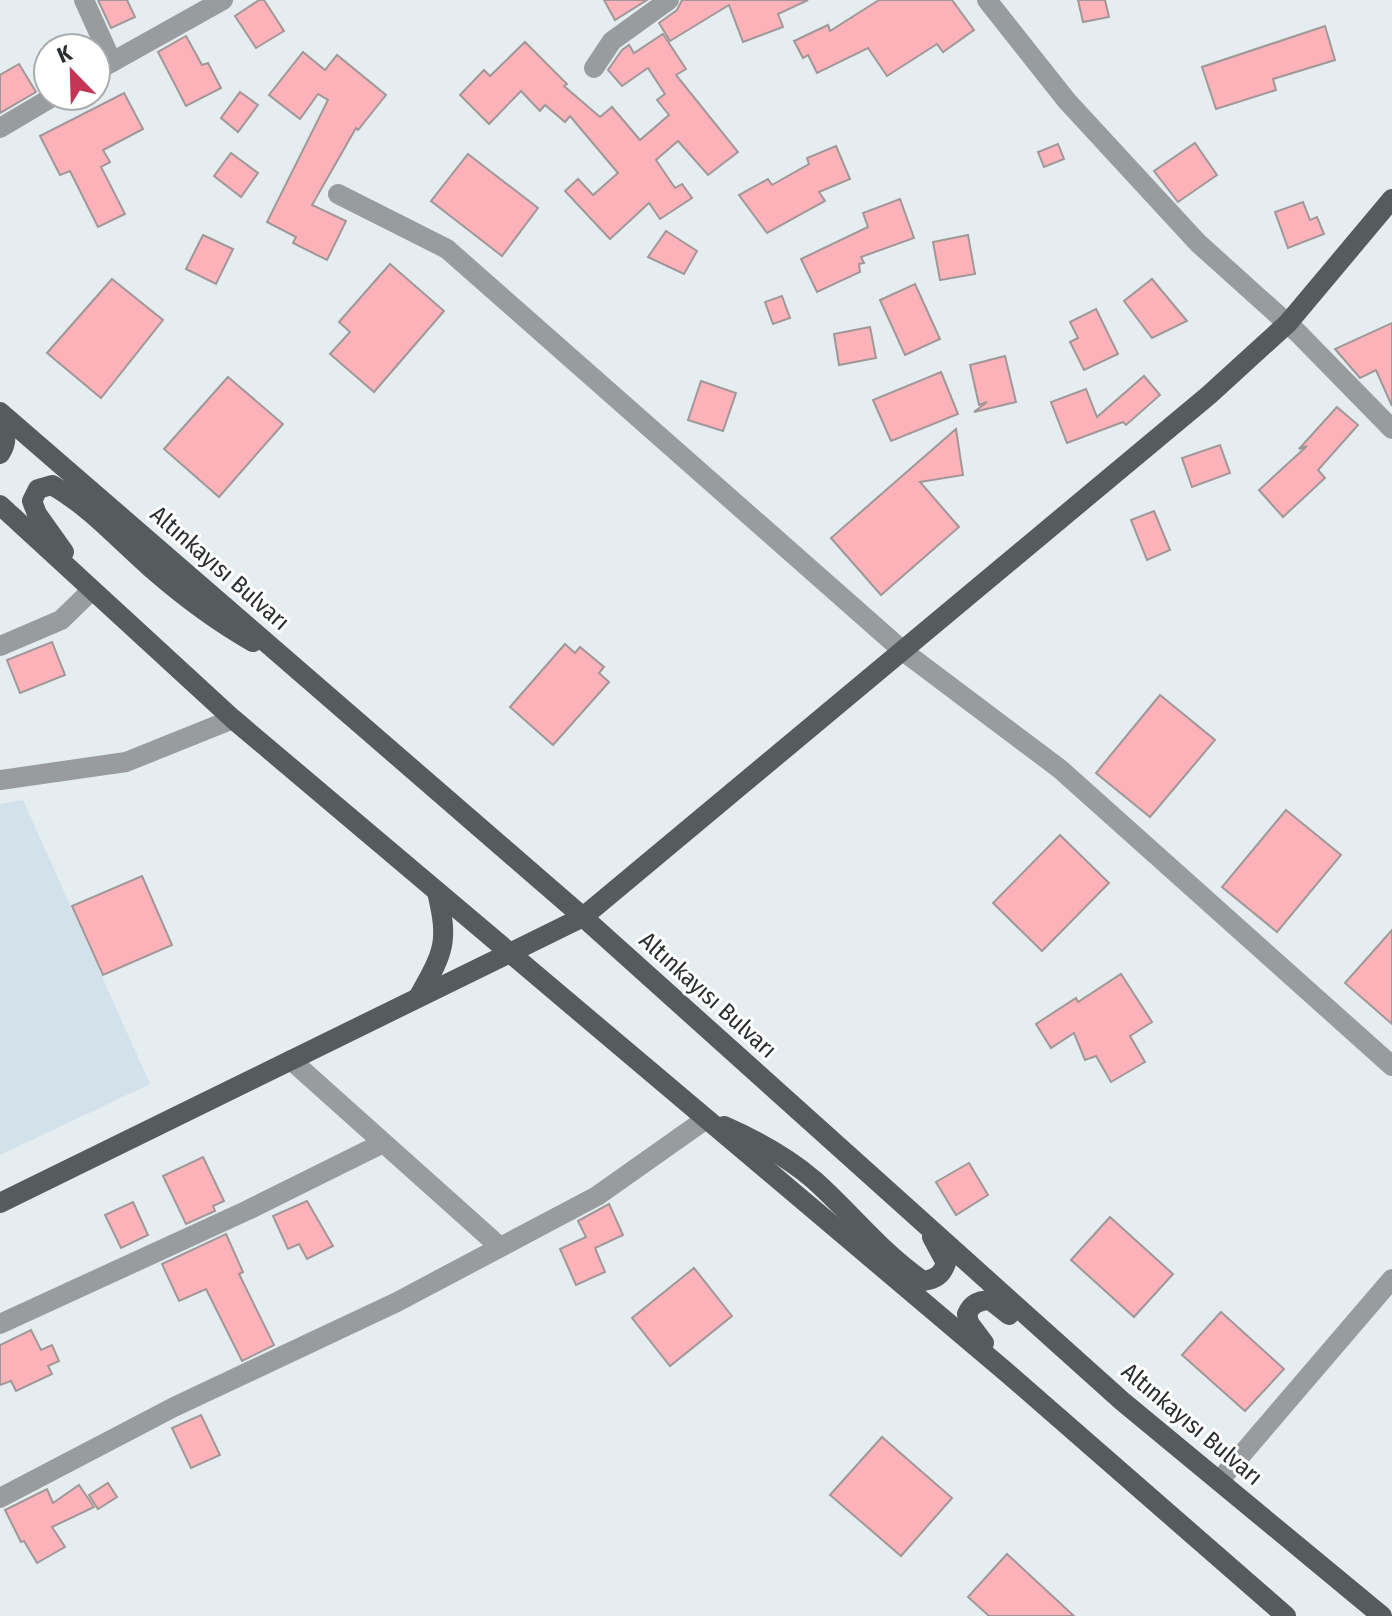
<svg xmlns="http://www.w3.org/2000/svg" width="1392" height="1616" viewBox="0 0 1392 1616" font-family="'Fira Sans Condensed',sans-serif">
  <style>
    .built { fill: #d3e1ea }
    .building { fill: #fdb1b8; stroke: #a09898; stroke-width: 2 }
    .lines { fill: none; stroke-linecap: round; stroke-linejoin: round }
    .minor { stroke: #999c9e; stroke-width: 20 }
    .major { stroke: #565b5e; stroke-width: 20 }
    .labels { text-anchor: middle; stroke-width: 6; stroke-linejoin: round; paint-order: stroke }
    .street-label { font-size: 24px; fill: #2b2e30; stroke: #fff }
  </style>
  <rect width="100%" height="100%" fill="#e5edf1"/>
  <path class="built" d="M 23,800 L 150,1084 L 0,1155 L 0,804 Z"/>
  <g class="building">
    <path d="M 98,0 L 127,0 L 135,17 L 111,28 Z"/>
    <path d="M 259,0 L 264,0 L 284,31 L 256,48 L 235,16 Z"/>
    <path d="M 604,0 L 647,0 L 615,20 Z"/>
    <path d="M 682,0 L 808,0 L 778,14 L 783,27 L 743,42 L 729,5 L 670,41 L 659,23 L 677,10 Z"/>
    <path d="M 879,0 L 952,0 L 974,30 L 943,52 L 937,44 L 887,76 L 868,48 L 817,73 L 808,55 L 803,58 L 794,41 L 828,25 L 830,31 Z"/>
    <path d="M 1078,0 L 1105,0 L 1109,17 L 1083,22 Z"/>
    <path d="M 1325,26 L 1335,60 L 1273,79 L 1276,90 L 1216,109 L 1202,67 Z"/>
    <path d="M 663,34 L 686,69 L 676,75 L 738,152 L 708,175 L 678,141 L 656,160 L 675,188 L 682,184 L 692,198 L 660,219 L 649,203 L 610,239 L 565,191 L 578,179 L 593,195 L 618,173 L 570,116 L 565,122 L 545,105 L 540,111 L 521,91 L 489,124 L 460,95 L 484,70 L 490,76 L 525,42 L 567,84 L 564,86 L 600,117 L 612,107 L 640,140 L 669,115 L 657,100 L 665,94 L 648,68 L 622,86 L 608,70 L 622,50 L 629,45 L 634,53 Z"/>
    <path d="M 186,36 L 202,65 L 208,63 L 221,88 L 186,106 L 158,52 Z"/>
    <path d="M 303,52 L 325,70 L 337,55 L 386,95 L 358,130 L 356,128 L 312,205 L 346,221 L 327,260 L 293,243 L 296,237 L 267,222 L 328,100 L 318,94 L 300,119 L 269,95 Z"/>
    <path d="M 19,64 L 36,92 L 0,113 L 0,75 Z"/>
    <path d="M 240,92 L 258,105 L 238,132 L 221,118 Z"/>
    <path d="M 124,93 L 143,129 L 103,150 L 110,162 L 101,167 L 125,214 L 98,227 L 70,171 L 60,175 L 40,136 Z"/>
    <path d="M 1195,143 L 1217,175 L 1178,202 L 1154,171 Z"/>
    <path d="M 1058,144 L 1064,159 L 1044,167 L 1038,152 Z"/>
    <path d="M 836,146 L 850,179 L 819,192 L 825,201 L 767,233 L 739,195 L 768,179 L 772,185 L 809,164 L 807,158 Z"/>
    <path d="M 231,153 L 258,173 L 241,197 L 214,176 Z"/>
    <path d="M 468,154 L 538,208 L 502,256 L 431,201 Z"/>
    <path d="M 900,199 L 914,238 L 861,257 L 864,263 L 859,264 L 860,272 L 817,292 L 801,259 L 868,227 L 863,213 Z"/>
    <path d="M 1303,202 L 1310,220 L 1317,217 L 1324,234 L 1288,248 L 1275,212 Z"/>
    <path d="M 666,231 L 697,251 L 684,274 L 648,257 Z"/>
    <path d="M 203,235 L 233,249 L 216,284 L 186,269 Z"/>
    <path d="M 968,235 L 975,274 L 940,280 L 933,242 Z"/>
    <path d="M 390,264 L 444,311 L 374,392 L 330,354 L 350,332 L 339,322 Z"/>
    <path d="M 112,279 L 163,320 L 101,398 L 47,353 Z"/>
    <path d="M 1152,279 L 1187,321 L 1152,338 L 1124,301 Z"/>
    <path d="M 915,284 L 940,339 L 905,355 L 880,300 Z"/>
    <path d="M 782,296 L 790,318 L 773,324 L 765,302 Z"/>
    <path d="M 1096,309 L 1118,354 L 1084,370 L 1070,342 L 1078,338 L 1070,322 Z"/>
    <path d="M 1392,323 L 1392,406 L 1376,370 L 1360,378 L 1335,349 Z"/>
    <path d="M 870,327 L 876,358 L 839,365 L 834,334 Z"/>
    <path d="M 1005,356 L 1016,402 L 974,412 L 987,402 L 979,405 L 970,365 Z"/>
    <path d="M 941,372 L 958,414 L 891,441 L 873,400 Z"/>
    <path d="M 1144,376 L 1160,395 L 1126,425 L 1123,422 L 1067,443 L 1051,402 L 1086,389 L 1097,417 Z"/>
    <path d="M 228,377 L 283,424 L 219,497 L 164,449 Z"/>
    <path d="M 701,381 L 736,393 L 723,431 L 688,420 Z"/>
    <path d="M 1337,407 L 1358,425 L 1318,470 L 1325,478 L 1283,517 L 1259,490 L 1307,446 L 1299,449 Z"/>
    <path d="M 956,429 L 963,475 L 920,482 L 959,527 L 881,595 L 831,538 Z"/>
    <path d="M 1220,445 L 1230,473 L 1192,487 L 1182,458 Z"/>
    <path d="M 1154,511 L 1170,550 L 1147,560 L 1131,520 Z"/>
    <path d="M 52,642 L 65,675 L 20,693 L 7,660 Z"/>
    <path d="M 565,644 L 575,653 L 580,647 L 604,667 L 599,673 L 609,682 L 553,745 L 510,707 Z"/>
    <path d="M 1160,695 L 1215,740 L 1150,817 L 1096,773 Z"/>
    <path d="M 1286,810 L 1341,855 L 1277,932 L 1222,887 Z"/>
    <path d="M 1060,835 L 1109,883 L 1042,951 L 993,903 Z"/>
    <path d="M 142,876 L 172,945 L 103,975 L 72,906 Z"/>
    <path d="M 1392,930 L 1392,1024 L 1345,983 Z"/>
    <path d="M 1121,974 L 1152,1022 L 1130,1036 L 1145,1062 L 1111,1082 L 1096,1056 L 1085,1060 L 1074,1033 L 1051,1048 L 1036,1024 L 1076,998 L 1078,1002 Z"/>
    <path d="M 203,1157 L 224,1201 L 213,1206 L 215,1211 L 186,1224 L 163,1176 Z"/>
    <path d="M 969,1163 L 988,1195 L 956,1215 L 936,1182 Z"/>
    <path d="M 307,1201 L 333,1246 L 307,1259 L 299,1244 L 288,1249 L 273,1216 Z"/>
    <path d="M 133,1202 L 148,1235 L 121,1248 L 105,1215 Z"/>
    <path d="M 609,1204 L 623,1235 L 595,1248 L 605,1272 L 576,1285 L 560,1249 L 586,1237 L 578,1221 Z"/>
    <path d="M 1110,1217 L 1173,1274 L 1134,1317 L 1071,1260 Z"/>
    <path d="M 226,1234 L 243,1272 L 239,1274 L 274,1345 L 242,1361 L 206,1289 L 179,1301 L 162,1264 Z"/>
    <path d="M 694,1268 L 732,1316 L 670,1366 L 632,1318 Z"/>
    <path d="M 1221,1312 L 1284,1369 L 1245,1411 L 1182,1355 Z"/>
    <path d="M 31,1330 L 41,1350 L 52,1345 L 59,1361 L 48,1366 L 52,1374 L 16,1391 L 11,1381 L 0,1385 L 0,1345 Z"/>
    <path d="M 201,1415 L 220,1455 L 191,1468 L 172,1428 Z"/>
    <path d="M 882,1437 L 952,1498 L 901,1556 L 830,1495 Z"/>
    <path d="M 108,1483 L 117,1497 L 98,1509 L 89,1495 Z"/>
    <path d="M 79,1485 L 94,1507 L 52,1527 L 65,1547 L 37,1563 L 24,1541 L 21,1542 L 5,1510 L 47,1489 L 53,1503 Z"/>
    <path d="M 1007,1554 L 1074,1616 L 989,1616 L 968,1597 Z"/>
  </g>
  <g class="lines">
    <g class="minor">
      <path d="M 84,0 L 112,62"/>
      <path d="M 987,0 L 1067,101 L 1198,243 L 1298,333 L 1392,429"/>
      <path d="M 594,68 L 612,41 L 669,0"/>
      <path d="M 96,71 L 223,0"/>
      <path d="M 0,128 L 54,96"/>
      <path d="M 338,194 L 447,249 L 903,651 L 1060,769 L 1392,1066"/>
      <path d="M 0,646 L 61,620 L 92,590"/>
      <path d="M 0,780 L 126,762 L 233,719"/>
      <path d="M 291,1060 L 500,1247"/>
      <path d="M 0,1324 L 248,1210 L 383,1143"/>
      <path d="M 1219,1481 L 1392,1279"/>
      <path d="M 0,1498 L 174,1407 L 397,1302 L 597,1196 L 706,1119"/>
    </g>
    <g class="major">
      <path d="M 0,412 L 583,917 L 1122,1401 L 1382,1616"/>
      <path d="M 0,418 C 7,431 8,442 0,454"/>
      <path d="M 0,505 L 233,719 L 1005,1371 L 1286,1616"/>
      <path d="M 64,552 L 37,514 L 32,501 L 38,489 L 52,485 C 90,507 119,540 152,569 C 183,596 216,621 253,642"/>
      <path d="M 419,996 C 444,951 449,943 437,892"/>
      <path d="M 724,1126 C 756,1140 787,1157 814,1180 C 851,1213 882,1253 923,1281 C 936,1279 942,1275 946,1263 L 932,1237"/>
      <path d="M 0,1203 L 583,917 L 1209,395 L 1288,323 L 1392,199"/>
      <path d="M 984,1343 L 969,1323 L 967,1314 C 972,1303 978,1301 990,1300 L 1009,1315"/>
    </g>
  </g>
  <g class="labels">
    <g class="street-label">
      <text transform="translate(220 568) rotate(41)" y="8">Altınkayısı Bulvarı</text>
      <text transform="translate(708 995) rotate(42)" y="8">Altınkayısı Bulvarı</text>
      <text transform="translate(1192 1424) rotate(40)" y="8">Altınkayısı Bulvarı</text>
    </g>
  </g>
  <g transform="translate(72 72) rotate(337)"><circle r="38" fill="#ffffff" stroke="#aaabac" stroke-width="2"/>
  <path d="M0-6L14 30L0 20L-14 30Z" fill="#c43454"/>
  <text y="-12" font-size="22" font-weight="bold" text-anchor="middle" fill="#2b2e30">K</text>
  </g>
</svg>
